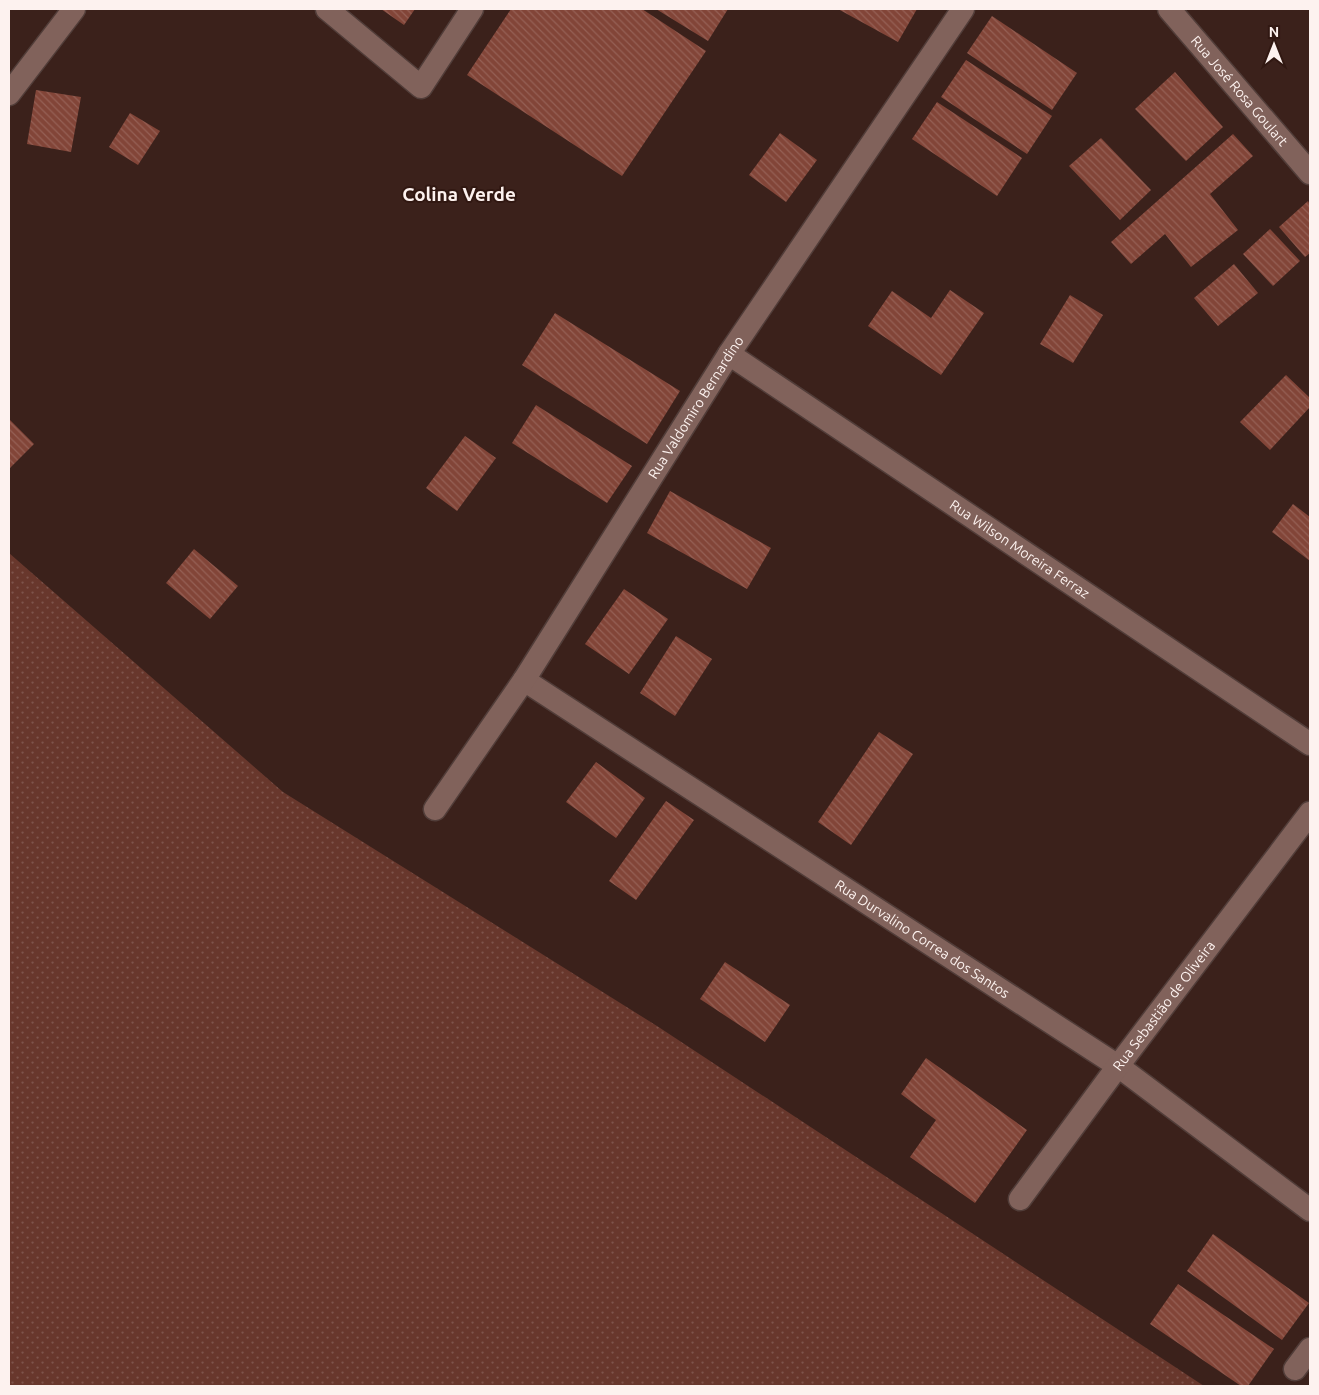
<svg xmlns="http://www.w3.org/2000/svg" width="1319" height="1395" viewBox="0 0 1319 1395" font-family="Ubuntu,sans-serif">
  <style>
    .grass { fill: url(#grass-dots) }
    .building { fill: url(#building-back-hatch) }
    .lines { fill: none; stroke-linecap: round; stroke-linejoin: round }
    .street-casing { stroke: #513d39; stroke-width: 25 }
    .street { stroke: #81625b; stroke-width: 22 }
    .labels { text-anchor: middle; stroke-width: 4; stroke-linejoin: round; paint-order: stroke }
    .street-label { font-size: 14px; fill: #fdf2ef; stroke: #311812 }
    .district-label { font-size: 19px; font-weight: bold; fill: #fdf2ef; stroke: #311812 }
  </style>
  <defs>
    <pattern id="grass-dots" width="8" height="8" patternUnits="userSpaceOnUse" patternTransform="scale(1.25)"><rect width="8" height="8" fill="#68372c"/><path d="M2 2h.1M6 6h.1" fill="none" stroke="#7e544b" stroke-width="1.8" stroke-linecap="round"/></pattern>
    <pattern id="building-back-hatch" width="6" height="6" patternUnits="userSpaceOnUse" patternTransform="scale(1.25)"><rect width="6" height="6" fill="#824538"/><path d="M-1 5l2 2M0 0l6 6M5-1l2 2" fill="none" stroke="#956055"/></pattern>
  </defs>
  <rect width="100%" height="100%" fill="#3b211b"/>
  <path class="grass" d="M 9,553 L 283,792 L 657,1026 L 1204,1386 L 9,1386 Z"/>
  <g class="building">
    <path d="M 381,9 L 415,9 L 404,25 Z"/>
    <path d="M 511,9 L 642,9 L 706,51 L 622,176 L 467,75 Z"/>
    <path d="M 656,9 L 728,9 L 708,41 Z"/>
    <path d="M 838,9 L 917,9 L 898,42 Z"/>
    <path d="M 992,16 L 1077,73 L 1052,110 L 967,53 Z"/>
    <path d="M 966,60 L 1052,116 L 1027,154 L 941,97 Z"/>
    <path d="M 1175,72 L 1223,127 L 1186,161 L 1135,109 Z"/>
    <path d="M 36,90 L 81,97 L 71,152 L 27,144 Z"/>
    <path d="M 937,102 L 1022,158 L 997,196 L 912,139 Z"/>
    <path d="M 130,113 L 160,131 L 138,165 L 109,147 Z"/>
    <path d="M 780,133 L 817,160 L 786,202 L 749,175 Z"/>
    <path d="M 1233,134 L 1253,156 L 1210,194 L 1238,230 L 1191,267 L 1165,234 L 1131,264 L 1111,242 Z"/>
    <path d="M 1101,138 L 1151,190 L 1120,220 L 1069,166 Z"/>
    <path d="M 1308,201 L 1310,205 L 1310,253 L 1305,257 L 1279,227 Z"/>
    <path d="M 1270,229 L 1300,261 L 1273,286 L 1243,254 Z"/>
    <path d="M 1234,264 L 1258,293 L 1218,326 L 1194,298 Z"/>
    <path d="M 950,290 L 984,313 L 941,375 L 868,326 L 892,291 L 931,318 Z"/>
    <path d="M 1070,295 L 1103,315 L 1073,363 L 1040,344 Z"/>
    <path d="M 555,313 L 680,391 L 647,444 L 522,365 Z"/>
    <path d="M 1286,375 L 1310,398 L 1310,407 L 1270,450 L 1240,422 Z"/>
    <path d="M 536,405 L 632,466 L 607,503 L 512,443 Z"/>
    <path d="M 9,419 L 34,444 L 9,469 Z"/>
    <path d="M 465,436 L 496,458 L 457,511 L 426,488 Z"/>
    <path d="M 670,491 L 771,548 L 747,589 L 647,533 Z"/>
    <path d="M 1293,504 L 1310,517 L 1310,561 L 1272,532 Z"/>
    <path d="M 194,549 L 238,586 L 210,619 L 166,583 Z"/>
    <path d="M 624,589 L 668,619 L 629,674 L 585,644 Z"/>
    <path d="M 676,636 L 712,659 L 675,716 L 640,693 Z"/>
    <path d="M 879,732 L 913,754 L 851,845 L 818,822 Z"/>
    <path d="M 596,762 L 645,798 L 616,838 L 566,802 Z"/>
    <path d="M 666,801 L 694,820 L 636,900 L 609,881 Z"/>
    <path d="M 725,962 L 790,1005 L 765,1042 L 700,999 Z"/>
    <path d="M 926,1058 L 1027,1130 L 975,1203 L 910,1157 L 936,1120 L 901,1094 Z"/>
    <path d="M 1213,1234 L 1309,1303 L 1282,1340 L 1187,1271 Z"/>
    <path d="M 1178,1284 L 1274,1349 L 1248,1386 L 1241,1386 L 1150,1324 Z"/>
  </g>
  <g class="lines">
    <g class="street-casing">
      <g id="street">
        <path d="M 327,9 L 421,87 L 472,9"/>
        <path id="s1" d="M 1169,9 L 1310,173"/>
        <path d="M 9,94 L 74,9"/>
        <path id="s2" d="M 729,354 L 1310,744"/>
        <path id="s3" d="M 524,680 L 1118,1066 L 1310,1210"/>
        <path id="s4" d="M 435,809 L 524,680 L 729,354 L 963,9"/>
        <path id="s5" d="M 1020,1199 L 1118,1066 L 1310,813"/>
        <path d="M 1295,1369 L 1310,1349"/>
      </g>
    </g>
    <use href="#street" class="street"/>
  </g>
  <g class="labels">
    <g class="street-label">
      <text dy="5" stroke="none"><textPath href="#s1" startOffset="108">Rua José Rosa Goulart</textPath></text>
      <text dy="5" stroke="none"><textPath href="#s4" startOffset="479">Rua Valdomiro Bernardino</textPath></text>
      <text dy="5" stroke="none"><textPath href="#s2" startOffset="350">Rua Wilson Moreira Ferraz</textPath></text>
      <text dy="5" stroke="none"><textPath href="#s3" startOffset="475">Rua Durvalino Correa dos Santos</textPath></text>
      <text dy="5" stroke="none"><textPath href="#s5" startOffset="241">Rua Sebastião de Oliveira</textPath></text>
    </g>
    <g class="district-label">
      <text x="459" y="201">Colina Verde</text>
    </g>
  </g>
  <rect width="1319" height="1395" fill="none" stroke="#fdf2ef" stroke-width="20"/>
  <g transform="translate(1274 45)" stroke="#311812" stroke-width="4" paint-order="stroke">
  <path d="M0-4L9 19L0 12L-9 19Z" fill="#fdf2ef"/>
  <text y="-8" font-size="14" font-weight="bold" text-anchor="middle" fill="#fdf2ef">N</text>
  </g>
</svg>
